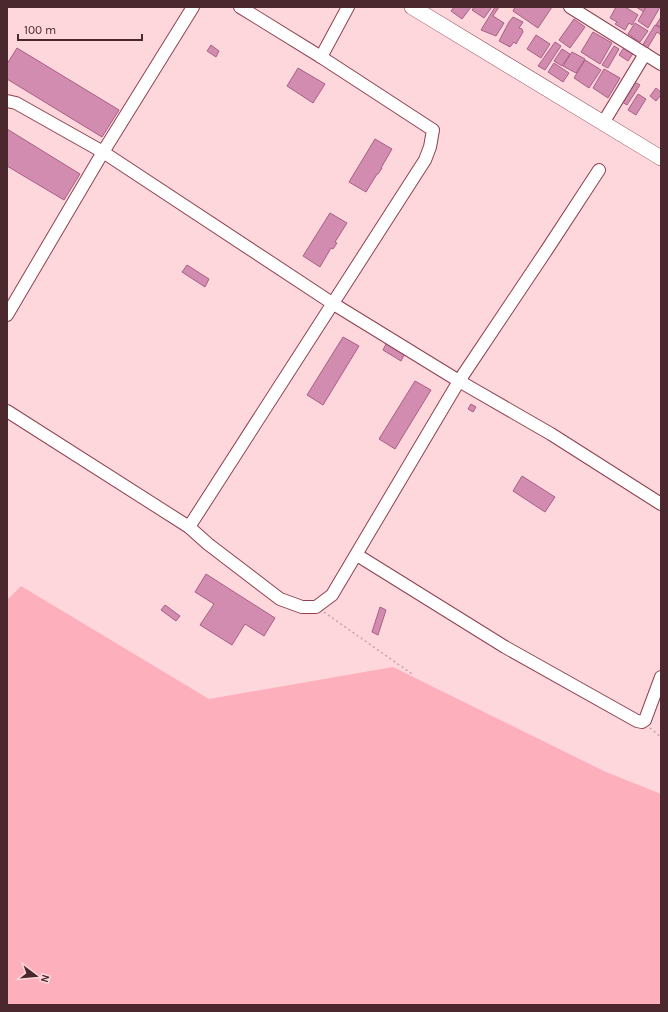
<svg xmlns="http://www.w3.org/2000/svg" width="668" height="1012" viewBox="0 0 668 1012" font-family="Karla,sans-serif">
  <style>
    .green { fill: #fdb0bc }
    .building { fill: #d28caf; stroke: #a95f85 }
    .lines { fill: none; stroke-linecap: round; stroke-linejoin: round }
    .minor-casing { stroke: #8f4151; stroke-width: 14 }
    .major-casing { stroke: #8f4151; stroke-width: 16 }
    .path { stroke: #c7a1a7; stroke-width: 1.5; stroke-dasharray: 2 3; stroke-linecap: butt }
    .minor { stroke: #fff; stroke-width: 12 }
    .major { stroke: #fff; stroke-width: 15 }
  </style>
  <rect width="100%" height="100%" fill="#fdd7dc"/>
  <path class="green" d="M 21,586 L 209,699 L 393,667 L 606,772 L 661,794 L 661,1005 L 7,1005 L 7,600 Z"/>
  <g class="building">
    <path d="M 454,7 L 471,7 L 462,19 L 451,11 Z"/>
    <path d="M 474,7 L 492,7 L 484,18 L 472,10 Z"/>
    <path d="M 495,7 L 499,7 L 493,16 L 504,23 L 496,36 L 481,30 Z"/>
    <path d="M 515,7 L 552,7 L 538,28 L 513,11 Z"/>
    <path d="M 616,7 L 625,7 L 638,15 L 632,25 L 629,23 L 625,30 L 615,24 L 617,22 L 610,18 Z"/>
    <path d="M 636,7 L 646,7 L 644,12 Z"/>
    <path d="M 646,7 L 660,7 L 648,28 L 638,21 Z"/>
    <path d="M 513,17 L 523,22 L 519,28 L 522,29 L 523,32 L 516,44 L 514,42 L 510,47 L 499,41 L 509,22 Z"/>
    <path d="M 661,17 L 661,27 L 656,25 Z"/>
    <path d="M 574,19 L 585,27 L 570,48 L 559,40 Z"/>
    <path d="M 635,23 L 648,31 L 640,42 L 628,34 Z"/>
    <path d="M 655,25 L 661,28 L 661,35 L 657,32 L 647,49 L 642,46 Z"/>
    <path d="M 593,32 L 612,43 L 600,64 L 581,52 Z"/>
    <path d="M 536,35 L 550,44 L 541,58 L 527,49 Z"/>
    <path d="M 555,42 L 561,46 L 545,70 L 538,66 Z"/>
    <path d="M 211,45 L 219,51 L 216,57 L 207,51 Z"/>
    <path d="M 614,46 L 619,49 L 608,68 L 602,65 Z"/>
    <path d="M 625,46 L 634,52 L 628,61 L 619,55 Z"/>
    <path d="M 17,48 L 119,110 L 102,137 L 7,79 L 7,64 Z"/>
    <path d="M 562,49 L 570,54 L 562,66 L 554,61 Z"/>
    <path d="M 572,52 L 585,59 L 576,73 L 563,66 Z"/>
    <path d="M 585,60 L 601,70 L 589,88 L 574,78 Z"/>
    <path d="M 554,63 L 569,73 L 563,82 L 548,72 Z"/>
    <path d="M 298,68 L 325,84 L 313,103 L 287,86 Z"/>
    <path d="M 604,69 L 620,78 L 608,98 L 593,88 Z"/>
    <path d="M 631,80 L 640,85 L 627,105 L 619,100 Z"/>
    <path d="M 656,88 L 661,92 L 661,95 L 656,101 L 650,96 Z"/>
    <path d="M 638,94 L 646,99 L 636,115 L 628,110 Z"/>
    <path d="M 7,129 L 80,174 L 64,200 L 7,166 Z"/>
    <path d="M 375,139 L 392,149 L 381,168 L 382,168 L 378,174 L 377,174 L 366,192 L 349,182 Z"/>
    <path d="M 330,213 L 347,223 L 335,242 L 337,243 L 333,249 L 331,248 L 320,267 L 303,256 Z"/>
    <path d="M 187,265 L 209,279 L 205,287 L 182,272 Z"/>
    <path d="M 343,337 L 359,346 L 323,405 L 307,395 Z"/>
    <path d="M 387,342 L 405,353 L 401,361 L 383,350 Z"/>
    <path d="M 415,381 L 431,390 L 395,449 L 379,439 Z"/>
    <path d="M 471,404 L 476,407 L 473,412 L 468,409 Z"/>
    <path d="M 522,476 L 555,497 L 545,512 L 513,491 Z"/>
    <path d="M 206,574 L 275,618 L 264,636 L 245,624 L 232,645 L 200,625 L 214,604 L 195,592 Z"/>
    <path d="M 165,605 L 180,616 L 176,621 L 161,610 Z"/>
    <path d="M 380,607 L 386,610 L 378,635 L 372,632 Z"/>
  </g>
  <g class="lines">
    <g class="minor-casing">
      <g id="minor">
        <path d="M 240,7 L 321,57"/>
        <path d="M 570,7 L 661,64"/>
        <path d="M 7,101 L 16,103 L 103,152 L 332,303 L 459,381 L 551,434 L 661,504"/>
        <path d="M 603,123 L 645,54"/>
        <path d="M 7,315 L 103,152 L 193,7"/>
        <path d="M 7,411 L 189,527 L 425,160 L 430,147 L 433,130 L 321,57 L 348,7"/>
        <path d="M 189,527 L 208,544 L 280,599 L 302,607 L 316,607 L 332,595 L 459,381 L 548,248 L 599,170"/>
        <path d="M 357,555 L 505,647 L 637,721 L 642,722 L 645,720 L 661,677"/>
      </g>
    </g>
    <g class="major-casing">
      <path id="major" d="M 412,7 L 661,158"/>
    </g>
    <g class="path">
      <path d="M 324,612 L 412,674"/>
      <path d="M 650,728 L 661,737"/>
    </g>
    <use href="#minor" class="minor"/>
    <use href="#major" class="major"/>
  </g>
  <rect width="668" height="1012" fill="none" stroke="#4b272e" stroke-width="16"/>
  <g transform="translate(36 976) rotate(106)" stroke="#fdd7dc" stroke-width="3" paint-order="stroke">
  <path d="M0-3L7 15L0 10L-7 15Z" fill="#4b272e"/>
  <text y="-6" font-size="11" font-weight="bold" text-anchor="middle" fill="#4b272e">N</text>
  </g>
  <path d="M18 34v6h124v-6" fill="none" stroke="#4b272e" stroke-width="2"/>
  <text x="24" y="34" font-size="12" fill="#4b272e" stroke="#fdd7dc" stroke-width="3" paint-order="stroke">100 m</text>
</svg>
